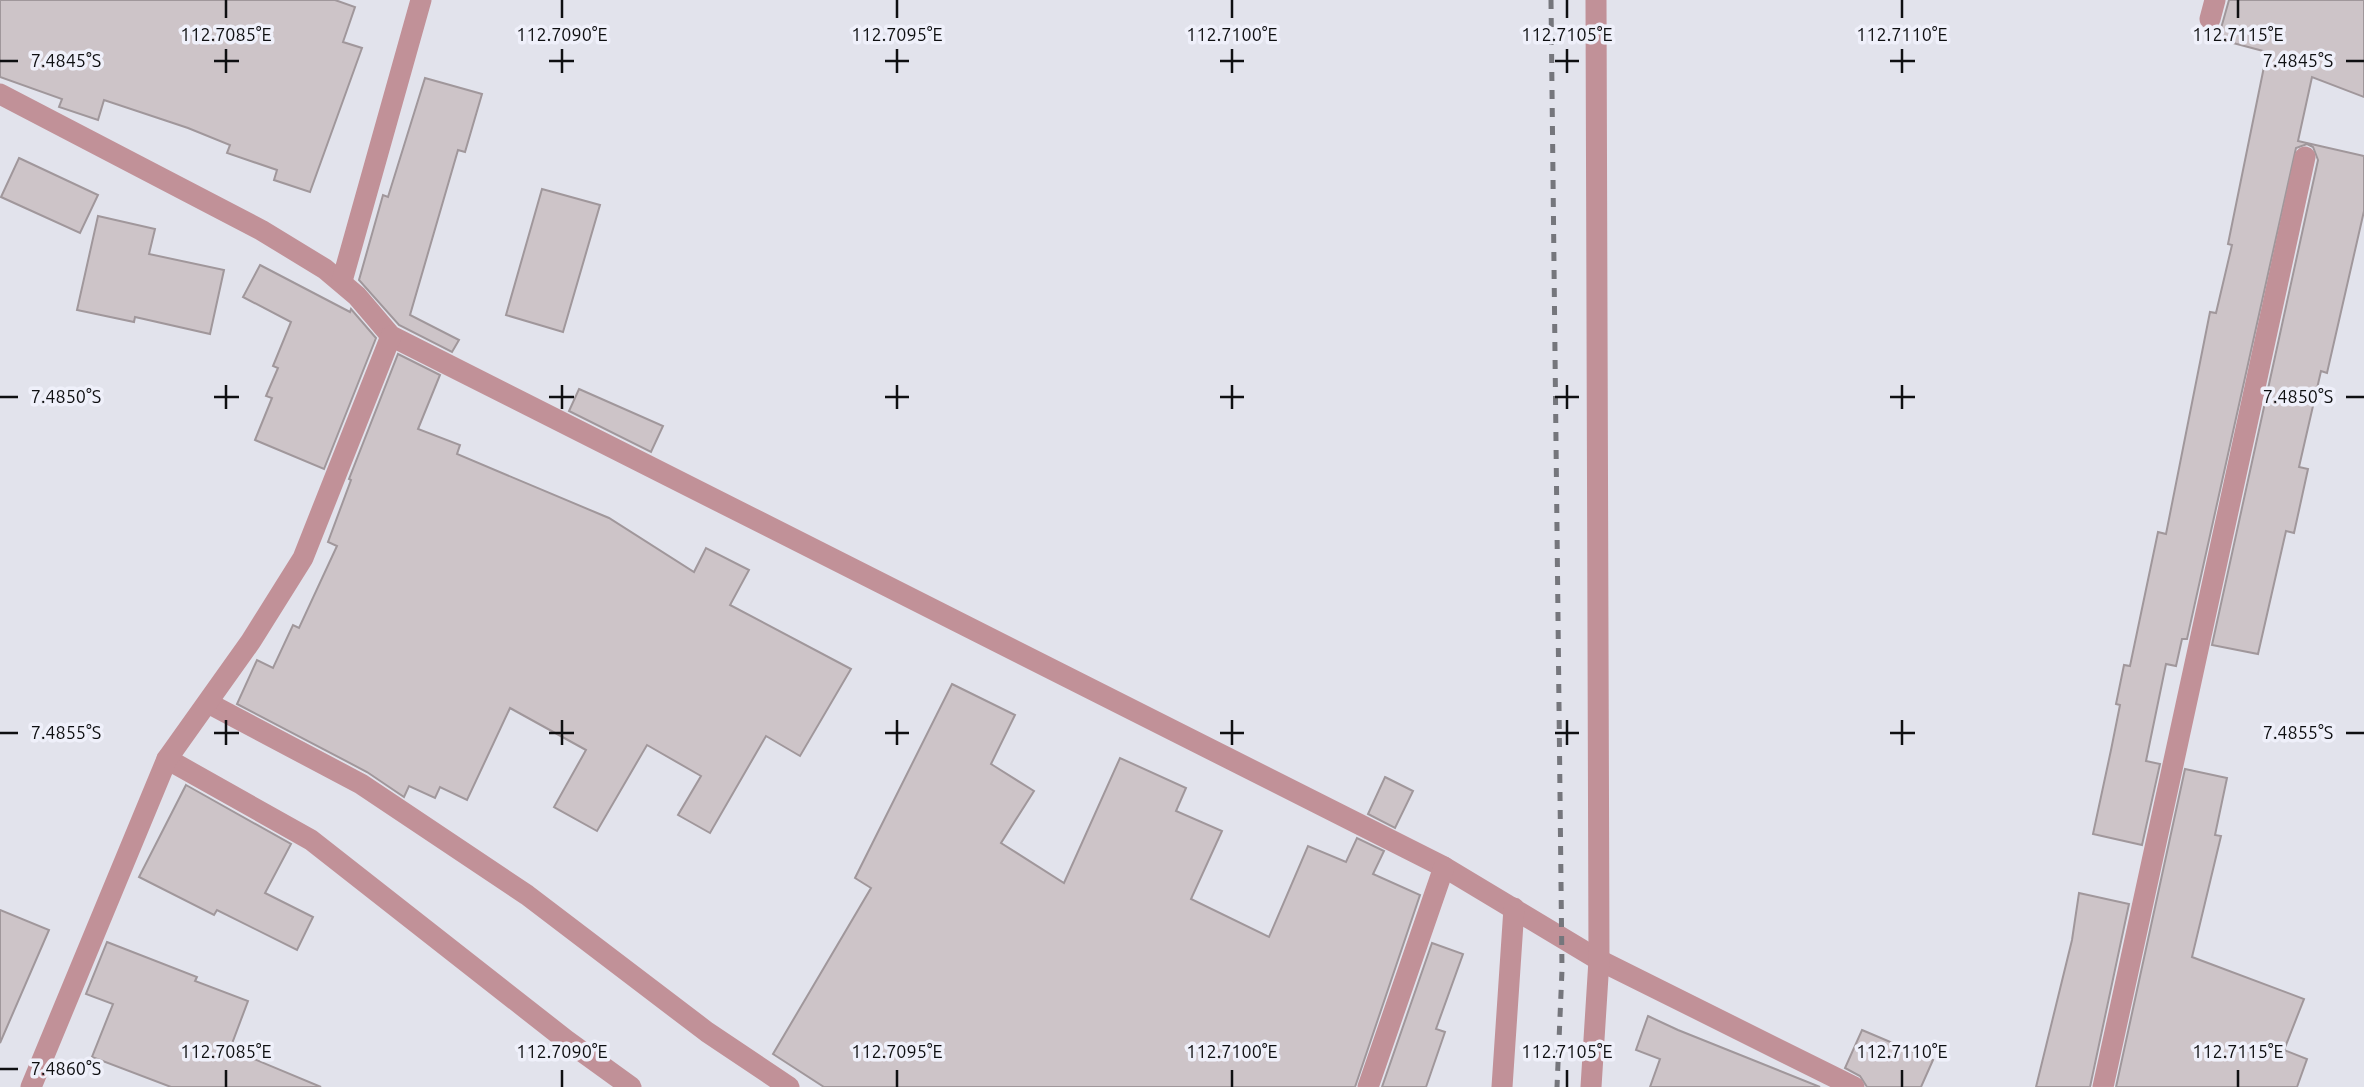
<svg xmlns="http://www.w3.org/2000/svg" width="2364" height="1087" viewBox="0 0 2364 1087" font-family="Ubuntu,sans-serif">
  <style>
    .building { fill: #cdc4c8; stroke: #a0979b; stroke-width: 2 }
    .lines { fill: none; stroke-linecap: round; stroke-linejoin: round }
    .minor { stroke: #c19198; stroke-width: 21 }
    .rail { stroke: #75767c; stroke-width: 5; stroke-dasharray: 9 9; stroke-linecap: butt }
    .ticks { fill: none; stroke: #0e0f11; stroke-width: 2.5 }
    .ticks-label { font-size: 18px; text-anchor: middle; fill: #0e0f11; stroke: #eff0fa; stroke-width: 7; stroke-linejoin: round; paint-order: stroke }
  </style>
  <rect width="100%" height="100%" fill="#e2e3ec"/>
  <g class="building">
    <path d="M 0,0 L 335,0 L 355,7 L 343,42 L 362,48 L 310,192 L 274,180 L 277,170 L 227,153 L 230,145 L 188,128 L 104,100 L 98,120 L 59,107 L 62,99 L 0,77 Z"/>
    <path d="M 2229,0 L 2364,0 L 2364,97 L 2312,77 L 2298,141 L 2364,156 L 2364,211 L 2327,373 L 2321,371 L 2299,467 L 2308,469 L 2294,533 L 2286,531 L 2258,654 L 2212,645 L 2318,160 L 2313,147 L 2307,144 L 2296,148 L 2187,639 L 2182,639 L 2176,666 L 2166,664 L 2146,761 L 2160,764 L 2142,845 L 2093,834 L 2111,750 L 2120,705 L 2116,704 L 2124,665 L 2130,666 L 2158,532 L 2166,534 L 2210,312 L 2216,313 L 2232,245 L 2228,244 L 2267,52 L 2218,39 Z"/>
    <path d="M 425,78 L 482,94 L 465,152 L 458,150 L 410,315 L 459,340 L 452,352 L 399,325 L 359,280 L 383,195 L 388,197 Z"/>
    <path d="M 19,158 L 98,195 L 80,233 L 1,197 Z"/>
    <path d="M 542,189 L 600,205 L 563,332 L 506,315 Z"/>
    <path d="M 98,216 L 155,229 L 149,254 L 224,270 L 210,334 L 135,317 L 134,322 L 77,310 Z"/>
    <path d="M 260,265 L 350,312 L 351,309 L 376,338 L 324,469 L 255,440 L 272,398 L 266,396 L 278,368 L 273,366 L 291,322 L 243,297 Z"/>
    <path d="M 398,354 L 440,375 L 418,429 L 460,445 L 457,454 L 609,518 L 694,572 L 706,548 L 749,570 L 730,605 L 851,669 L 800,756 L 766,736 L 710,833 L 678,815 L 701,776 L 647,745 L 597,831 L 554,807 L 586,750 L 510,708 L 467,800 L 440,787 L 435,798 L 409,786 L 404,797 L 367,772 L 237,704 L 257,660 L 273,668 L 293,625 L 299,628 L 337,546 L 328,542 L 351,480 L 349,479 Z"/>
    <path d="M 579,389 L 663,426 L 651,452 L 569,411 Z"/>
    <path d="M 952,684 L 1015,715 L 991,764 L 1034,791 L 1001,843 L 1064,883 L 1120,758 L 1186,788 L 1176,811 L 1222,831 L 1191,899 L 1269,937 L 1308,846 L 1346,862 L 1357,838 L 1384,851 L 1373,874 L 1420,895 L 1355,1087 L 824,1087 L 773,1054 L 871,888 L 855,878 Z"/>
    <path d="M 2185,769 L 2227,778 L 2215,835 L 2221,836 L 2192,957 L 2304,999 L 2284,1050 L 2307,1059 L 2297,1087 L 2116,1087 Z"/>
    <path d="M 1385,777 L 1413,791 L 1395,828 L 1368,814 Z"/>
    <path d="M 186,785 L 291,844 L 265,893 L 313,917 L 297,950 L 217,910 L 214,915 L 139,877 Z"/>
    <path d="M 2079,893 L 2129,904 L 2090,1087 L 2036,1087 L 2072,940 Z"/>
    <path d="M 0,910 L 49,930 L 0,1043 Z"/>
    <path d="M 107,942 L 197,977 L 195,981 L 248,1001 L 230,1049 L 321,1087 L 171,1087 L 92,1057 L 113,1004 L 86,994 Z"/>
    <path d="M 1432,943 L 1463,954 L 1436,1029 L 1445,1032 L 1426,1087 L 1382,1087 Z"/>
    <path d="M 1648,1016 L 1678,1030 L 1820,1087 L 1650,1087 L 1660,1059 L 1636,1050 Z"/>
    <path d="M 1862,1030 L 1933,1060 L 1921,1087 L 1867,1087 L 1860,1076 L 1845,1068 Z"/>
  </g>
  <g class="lines">
    <g class="minor">
      <path d="M 2210,19 L 2215,0"/>
      <path d="M 0,94 L 261,230 L 325,269 L 357,296 L 391,336 L 1444,867 L 1599,960 L 1854,1087"/>
      <path d="M 342,281 L 421,0"/>
      <path d="M 208,703 L 361,784 L 527,895 L 707,1032 L 789,1087"/>
      <path d="M 167,759 L 311,840 L 566,1040 L 631,1087"/>
      <path d="M 31,1087 L 167,759 L 251,641 L 303,558 L 391,336"/>
      <path d="M 1368,1087 L 1444,867"/>
      <path d="M 1502,1087 L 1514,908"/>
      <path d="M 1591,1087 L 1599,960 L 1596,0"/>
      <path d="M 2103,1087 L 2305,157"/>
    </g>
    <path class="rail" d="M 1551,0 L 1562,970 L 1557,1087"/>
  </g>
  <path class="ticks" d="M 226,0 L 226,18M 562,0 L 562,18M 897,0 L 897,18M 1232,0 L 1232,18M 1567,0 L 1567,18M 1902,0 L 1902,18M 2238,0 L 2238,18M 226,49 L 226,73M 562,49 L 562,73M 897,49 L 897,73M 1232,49 L 1232,73M 1567,49 L 1567,73M 1902,49 L 1902,73M 0,61 L 18,61M 214,61 L 239,61M 549,61 L 574,61M 885,61 L 909,61M 1220,61 L 1244,61M 1555,61 L 1579,61M 1890,61 L 1915,61M 2346,61 L 2364,61M 226,385 L 226,409M 562,385 L 562,409M 897,385 L 897,409M 1232,385 L 1232,409M 1567,385 L 1567,409M 1902,385 L 1902,409M 0,397 L 18,397M 214,397 L 239,397M 549,397 L 574,397M 885,397 L 909,397M 1220,397 L 1244,397M 1555,397 L 1579,397M 1890,397 L 1915,397M 2346,397 L 2364,397M 226,720 L 226,745M 562,720 L 562,745M 897,720 L 897,745M 1232,720 L 1232,745M 1567,720 L 1567,745M 1902,720 L 1902,745M 0,733 L 18,733M 214,733 L 239,733M 549,733 L 574,733M 885,733 L 909,733M 1220,733 L 1244,733M 1555,733 L 1579,733M 1890,733 L 1915,733M 2346,733 L 2364,733M 0,1069 L 18,1069M 226,1070 L 226,1087M 562,1070 L 562,1087M 897,1070 L 897,1087M 1232,1070 L 1232,1087M 1567,1070 L 1567,1087M 1902,1070 L 1902,1087M 2238,1070 L 2238,1087"/>
  <g class="ticks-label">
    <text x="226" y="41">112.7085°E</text>
    <text x="562" y="41">112.7090°E</text>
    <text x="897" y="41">112.7095°E</text>
    <text x="1232" y="41">112.7100°E</text>
    <text x="1567" y="41">112.7105°E</text>
    <text x="1902" y="41">112.7110°E</text>
    <text x="2238" y="41">112.7115°E</text>
    <text x="66" y="67">7.4845°S</text>
    <text x="2298" y="67">7.4845°S</text>
    <text x="66" y="403">7.4850°S</text>
    <text x="2298" y="403">7.4850°S</text>
    <text x="66" y="739">7.4855°S</text>
    <text x="2298" y="739">7.4855°S</text>
    <text x="226" y="1058">112.7085°E</text>
    <text x="562" y="1058">112.7090°E</text>
    <text x="897" y="1058">112.7095°E</text>
    <text x="1232" y="1058">112.7100°E</text>
    <text x="1567" y="1058">112.7105°E</text>
    <text x="1902" y="1058">112.7110°E</text>
    <text x="2238" y="1058">112.7115°E</text>
    <text x="66" y="1075">7.4860°S</text>
  </g>
</svg>
